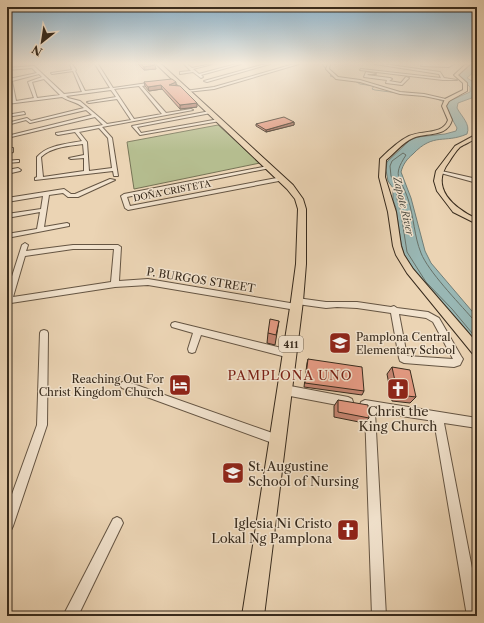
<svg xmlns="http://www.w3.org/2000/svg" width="484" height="623" viewBox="0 0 484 623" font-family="'Libre Caslon Text',serif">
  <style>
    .green { fill: #b5bd8f; stroke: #767456 }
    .water { fill: #99b7b4; stroke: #727f78 }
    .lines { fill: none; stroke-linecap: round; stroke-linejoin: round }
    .shore { stroke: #687168; stroke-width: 1 }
    .stream { stroke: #727f78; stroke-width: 1 }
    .minor-casing { stroke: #655543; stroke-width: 2 }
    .major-casing { stroke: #382b1d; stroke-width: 2 }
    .highway-casing { stroke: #382b1d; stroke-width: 2 }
    .minor { fill: #f2e3ce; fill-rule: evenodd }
    .major { fill: #ebd4b4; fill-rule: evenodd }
    .highway { fill: #ebd4b4; fill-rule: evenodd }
    .wall { fill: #c68572; stroke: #382b1d }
    .shaded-wall { fill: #a16c5c; stroke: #382b1d }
    .building { fill: #e69b84; stroke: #382b1d }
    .labels { text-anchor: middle; stroke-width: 3; stroke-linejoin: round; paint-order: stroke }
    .far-street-label { font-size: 9px; fill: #382b1d; stroke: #f2e3ce }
    .far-water-label { font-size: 10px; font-style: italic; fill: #504e43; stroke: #f2e3ce }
    .shield { fill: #f2e3ce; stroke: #706252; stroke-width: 1 }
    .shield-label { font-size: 10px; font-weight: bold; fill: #382b1d }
    .street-label { font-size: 11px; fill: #382b1d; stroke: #f2e3ce }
    .poi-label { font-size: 11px; fill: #382b1d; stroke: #f2e3ce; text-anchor: start }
    .quarter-label { font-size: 13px; letter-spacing: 1px; fill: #7a1f14; stroke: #f2e3ce }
    .near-poi-label { font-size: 13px; fill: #382b1d; stroke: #f2e3ce }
  </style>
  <rect width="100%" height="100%" fill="#ebd4b4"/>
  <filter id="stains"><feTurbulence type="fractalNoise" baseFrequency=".005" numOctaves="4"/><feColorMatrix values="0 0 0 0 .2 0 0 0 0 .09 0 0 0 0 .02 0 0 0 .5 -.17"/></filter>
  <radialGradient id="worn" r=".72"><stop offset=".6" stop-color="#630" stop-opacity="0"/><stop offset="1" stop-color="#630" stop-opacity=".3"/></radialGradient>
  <path class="green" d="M 218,125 L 260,163 L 134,189 L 127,142 Z"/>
  <path class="water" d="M 472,64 L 477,64 L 477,69 L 467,78 L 477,84 L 477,96 L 458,103 L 457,108 C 461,116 471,124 467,134 C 444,144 434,132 413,154 C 407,159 403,164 401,172 L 411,198 L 425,251 L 431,263 L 477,317 L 477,345 L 423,284 L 404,254 L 401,243 L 396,208 L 393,200 L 393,188 L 388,181 L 386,170 L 387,162 L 410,140 L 418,137 L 445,134 L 456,131 L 457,128 L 445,106 L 447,102 L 470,92 L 470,87 L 458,75 Z"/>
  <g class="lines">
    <path class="shore" d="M 477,320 L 472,318 C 458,302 428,271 421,253 C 414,236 414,217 408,199 C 401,177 391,178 406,155 L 403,153 L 392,161 L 390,166 L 391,176 L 397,187 L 397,199 L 400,207 L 407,252 L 426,282 L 452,309 L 477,339"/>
    <g class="stream">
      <path d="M 322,64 L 331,75 L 330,76 L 337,78"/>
      <path d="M 355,81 L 360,84 L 374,86 L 372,89 L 375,90 L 414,95"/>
      <path d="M 434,98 L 445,102"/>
    </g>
    <g class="minor-casing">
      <g id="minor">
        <path d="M 70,64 L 72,64 L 76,70 L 75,71 L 85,91 L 110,88 L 95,64 L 98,64 L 113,88 L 155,82 L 155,84 L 142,86 L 166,113 L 191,109 L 193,110 L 102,127 L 112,138 L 118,176 L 114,176 L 113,171 L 35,180 L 35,178 L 37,177 L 37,157 C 47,145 67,144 82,141 L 75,132 L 58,135 L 56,134 L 56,133 L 103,125 L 95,117 L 7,138 L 7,136 L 92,115 L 86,110 L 30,123 L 26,120 L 7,125 L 7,123 L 27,118 L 31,121 L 84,108 C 76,101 69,102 62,97 L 7,104 L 7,102 L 12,101 L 9,79 L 37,73 L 32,68 L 7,70 L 7,68 L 34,66 L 64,94 L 82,92 L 73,71 L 52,74 L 51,73 L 72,70 ZM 39,74 L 42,77 L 28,82 L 34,98 L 16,101 L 12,81 ZM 44,79 L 60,95 L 37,98 L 32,82 ZM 139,86 L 162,114 L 134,119 L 114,89 ZM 111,90 L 116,97 L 87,102 L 89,103 L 117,99 L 131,120 L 107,124 L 80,101 L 68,98 L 66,96 ZM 99,128 L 108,138 L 112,168 L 89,171 L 87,142 L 79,132 ZM 83,144 L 84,155 L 69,158 L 71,159 L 84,158 L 84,171 L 43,177 L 41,157 C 51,147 69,146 83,144 Z"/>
        <path d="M 184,64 L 187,64 L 192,68 L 212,64 L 193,69 L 199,74 L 236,64 L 241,64 L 201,75 L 203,77 L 201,78 L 193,72 L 180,74 L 180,72 L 191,71 Z"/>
        <path d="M 265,64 L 270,64 L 207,82 L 204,81 Z"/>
        <path d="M 294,64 L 299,64 L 214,89 L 187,92 L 185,91 L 214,87 Z"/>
        <path d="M 328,64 L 330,64 L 329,69 L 338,77 L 360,80 L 400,92 L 424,94 L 450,100 L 448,101 L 424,96 L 400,94 L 360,82 L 336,79 L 326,69 Z"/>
        <path d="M 375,64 L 383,64 L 440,72 L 444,78 L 457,80 L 443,80 L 360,70 L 361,69 L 441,78 L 439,74 Z"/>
        <path d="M 422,64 L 454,64 L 449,67 L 421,66 Z"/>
        <path d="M 366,72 L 376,74 L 368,74 L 367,75 L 390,78 L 392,79 L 389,81 L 401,83 L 406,77 L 409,78 L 402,85 L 386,83 L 387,80 L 364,77 Z"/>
        <path d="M 210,111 L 211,113 L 137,127 L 141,133 L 219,119 L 220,121 L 140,135 L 132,126 Z"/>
        <path d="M 24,112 L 25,114 L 7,117 L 7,115 Z"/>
        <path d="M 9,148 L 13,148 L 13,152 L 7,154 Z"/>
        <path d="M 17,160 L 19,160 L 19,162 L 7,163 L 7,161 Z"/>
        <path d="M 268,166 L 270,167 L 270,168 L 127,197 L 130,206 L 282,177 L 284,178 L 284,180 L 128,210 L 125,208 L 121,196 L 124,194 Z"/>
        <path d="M 18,168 L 21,170 L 20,171 L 7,174 L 7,170 Z"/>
        <path d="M 437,170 L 477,179 L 477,183 L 437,172 Z"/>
        <path d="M 110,179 L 115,180 L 78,197 L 68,197 L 63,193 L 49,195 L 44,227 L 67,223 L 69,224 L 69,226 L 7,238 L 7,234 L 37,229 L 40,212 L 7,218 L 7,214 L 41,209 L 43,196 L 7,202 L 7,198 L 64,189 L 71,194 L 75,194 Z"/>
        <path d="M 25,243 L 28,245 L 26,251 L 73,245 L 118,245 L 121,247 L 119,281 L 148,279 L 296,304 L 300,307 L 296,310 L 148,285 L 115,287 L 11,303 L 10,306 L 7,307 L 7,292 L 22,245 ZM 73,249 L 114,249 L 111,282 L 13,297 L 25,256 Z"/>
        <path d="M 297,298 L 326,302 L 357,302 L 391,307 L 394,306 L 397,308 L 428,312 L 439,318 L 461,356 L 463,359 L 460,365 L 454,367 L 404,363 L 400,361 L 399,358 L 391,313 L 357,308 L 337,307 L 326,308 L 297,304 L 293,301 ZM 399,314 L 426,318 L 433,322 L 453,359 L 407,356 Z"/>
        <path d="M 175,322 L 290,350 L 293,351 L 294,354 L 293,357 L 290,358 L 201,335 L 195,352 L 192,353 L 189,352 L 188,349 L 193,333 L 172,327 L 171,325 L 172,323 Z"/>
        <path d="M 44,330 L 47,331 L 48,333 L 47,425 L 13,526 L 11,530 L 7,532 L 7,508 L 37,425 L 40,333 L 41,331 Z"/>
        <path d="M 125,381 L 278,435 L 282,436 L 283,440 L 282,444 L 278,445 L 125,389 L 122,388 L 120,385 L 122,382 Z"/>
        <path d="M 285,385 L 348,397 L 352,399 L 353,402 L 352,405 L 348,407 L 285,395 L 282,393 L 280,390 L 282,387 Z"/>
        <path d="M 365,400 L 477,418 L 477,428 L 444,423 L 477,594 L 477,616 L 467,616 L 434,421 L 375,412 L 386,616 L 372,616 L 365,410 L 361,408 L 360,405 L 361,402 Z"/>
        <path d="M 117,517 L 121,519 L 123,523 L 78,616 L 63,616 L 113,519 Z"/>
      </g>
    </g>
    <g class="major-casing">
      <g id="major">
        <path d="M 466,64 L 470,64 L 458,75 L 467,83 L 467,91 L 449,101 L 446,106 L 452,120 C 447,138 426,132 413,138 C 402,143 395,153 386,160 L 385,177 L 396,212 L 401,246 L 404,255 L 413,269 L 477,343 L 477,356 L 473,354 L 407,273 L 396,255 L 393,246 L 388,212 L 379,177 L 380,159 C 388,151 399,141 409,136 C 422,130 443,135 448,120 L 442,106 L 445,99 L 463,90 L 463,83 L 454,75 Z"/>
        <path d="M 477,134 L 477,138 C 472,141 465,144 460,147 C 456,151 452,157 449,162 C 429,188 454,208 477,219 L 477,224 L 453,212 L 437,191 L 434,181 L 436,171 L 455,146 Z"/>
      </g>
    </g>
    <g class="highway-casing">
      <path id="highway" d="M 156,64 L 161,64 L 293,185 L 303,199 L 306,209 L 306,264 L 303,301 L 264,616 L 242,616 L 291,301 L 296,264 L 298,209 L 295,199 L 287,189 Z"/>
    </g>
    <use href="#minor" class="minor"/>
    <use href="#major" class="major"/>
    <use href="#highway" class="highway"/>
  </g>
  <g class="wall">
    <path d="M 138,64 L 154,64 L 156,69 L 144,70 Z"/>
    <path d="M 144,82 L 176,86 L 197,107 L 180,109 L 162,89 L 149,91 L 145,86 Z"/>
    <path d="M 294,122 L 294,125 L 266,132 L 256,126 L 256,124 Z"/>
    <path d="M 279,321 L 275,345 L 267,343 L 268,333 Z"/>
    <path d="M 308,359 L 364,391 L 362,395 L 304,387 L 307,363 Z"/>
    <path d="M 392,367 L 416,397 L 410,403 L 392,401 L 387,374 Z"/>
    <path d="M 338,400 L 369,418 L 364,423 L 334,417 L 334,406 Z"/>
  </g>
  <g class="shaded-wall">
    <path d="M 155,65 L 156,69 L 144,70 L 144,67 Z"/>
    <path d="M 176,82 L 176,86 L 169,85 Z"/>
    <path d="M 161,85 L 162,89 L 149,91 L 148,87 Z"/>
    <path d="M 197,103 L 197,107 L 180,109 L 180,105 Z"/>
    <path d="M 294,122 L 294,125 L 266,132 L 266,130 Z"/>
  </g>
  <g class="building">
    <path d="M 141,64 L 154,64 L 155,65 L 144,67 Z"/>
    <path d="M 172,79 L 176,82 L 169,85 L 180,86 L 197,103 L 180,105 L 161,85 L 148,87 L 144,82 Z"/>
    <path d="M 284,117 L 294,122 L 266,130 L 256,124 Z"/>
    <path d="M 270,319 L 279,321 L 276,335 L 268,333 Z"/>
    <path d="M 308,359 L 362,367 L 364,391 L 305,383 Z"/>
    <path d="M 392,367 L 410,370 L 416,397 L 398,395 Z"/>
    <path d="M 338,400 L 368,405 L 369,418 L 338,412 Z"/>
  </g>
  <linearGradient id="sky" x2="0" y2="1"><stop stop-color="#88b5d3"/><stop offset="0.42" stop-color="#f6ecdd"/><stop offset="1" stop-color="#f6ecdd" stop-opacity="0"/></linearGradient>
  <rect width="484" height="151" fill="url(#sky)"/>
  <defs>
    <g id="school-square" transform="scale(1.15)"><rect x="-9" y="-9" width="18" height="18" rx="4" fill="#8f2418" stroke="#f2e3ce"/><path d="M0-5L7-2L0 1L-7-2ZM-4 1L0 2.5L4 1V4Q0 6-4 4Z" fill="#fff"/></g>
    <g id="hotel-square" transform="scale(1.15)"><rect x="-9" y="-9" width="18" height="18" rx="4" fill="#8f2418" stroke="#f2e3ce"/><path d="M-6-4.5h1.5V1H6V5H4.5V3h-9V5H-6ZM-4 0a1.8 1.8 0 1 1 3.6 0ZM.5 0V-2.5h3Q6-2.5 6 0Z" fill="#fff"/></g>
    <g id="church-square" transform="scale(1.15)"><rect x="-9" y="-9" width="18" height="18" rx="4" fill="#8f2418" stroke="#f2e3ce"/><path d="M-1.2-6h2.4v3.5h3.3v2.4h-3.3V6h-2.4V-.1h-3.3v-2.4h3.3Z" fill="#fff"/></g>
    <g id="university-square" transform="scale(1.15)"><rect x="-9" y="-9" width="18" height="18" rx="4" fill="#8f2418" stroke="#f2e3ce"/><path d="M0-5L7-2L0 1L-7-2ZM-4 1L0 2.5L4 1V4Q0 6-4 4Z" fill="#fff"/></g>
  </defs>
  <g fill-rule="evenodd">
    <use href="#school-square" x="340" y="343"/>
    <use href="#hotel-square" x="180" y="385"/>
    <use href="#church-square" x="398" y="389"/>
    <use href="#university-square" x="233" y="473"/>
    <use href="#church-square" x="348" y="530"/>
  </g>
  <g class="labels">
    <g class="far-street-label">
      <text transform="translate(172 191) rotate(-11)" y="3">DOÑA CRISTETA</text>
    </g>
    <g class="far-water-label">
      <text transform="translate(404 206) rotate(77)" y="4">Zapote River</text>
    </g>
    <rect class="shield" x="279" y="336" width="24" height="16" rx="3"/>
    <g class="shield-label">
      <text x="291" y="348">411</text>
    </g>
    <g class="street-label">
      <text transform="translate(201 280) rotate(9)" y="4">P. BURGOS STREET</text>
    </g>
    <g class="poi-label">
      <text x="356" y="341">Pamplona Central<tspan x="356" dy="13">Elementary School</tspan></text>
      <text x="164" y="383" text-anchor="end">Reaching Out For<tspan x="164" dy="13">Christ Kingdom Church</tspan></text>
    </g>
    <g class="quarter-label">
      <text x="290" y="380">PAMPLONA UNO</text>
    </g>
    <g class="near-poi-label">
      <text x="398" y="416">Christ the<tspan x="398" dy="15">King Church</tspan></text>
      <text x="248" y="471" text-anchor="start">St. Augustine<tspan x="248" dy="15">School of Nursing</tspan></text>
      <text x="332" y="528" text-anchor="end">Iglesia Ni Cristo<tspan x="332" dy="15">Lokal Ng Pamplona</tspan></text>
    </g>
  </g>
  <rect width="484" height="623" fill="none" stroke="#ebd4b4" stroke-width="24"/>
  <rect x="8" y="8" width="468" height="607" fill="none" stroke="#382b1d" stroke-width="2"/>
  <rect x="12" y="12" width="460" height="599" fill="none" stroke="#382b1d"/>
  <g transform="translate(42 42) rotate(210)" stroke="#f2e3ce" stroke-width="3" paint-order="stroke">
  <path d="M0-3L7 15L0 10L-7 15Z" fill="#382b1d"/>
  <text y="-6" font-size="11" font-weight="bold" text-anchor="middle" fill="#382b1d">N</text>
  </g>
  <rect width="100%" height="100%" filter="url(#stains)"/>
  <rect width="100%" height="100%" fill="url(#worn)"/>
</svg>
